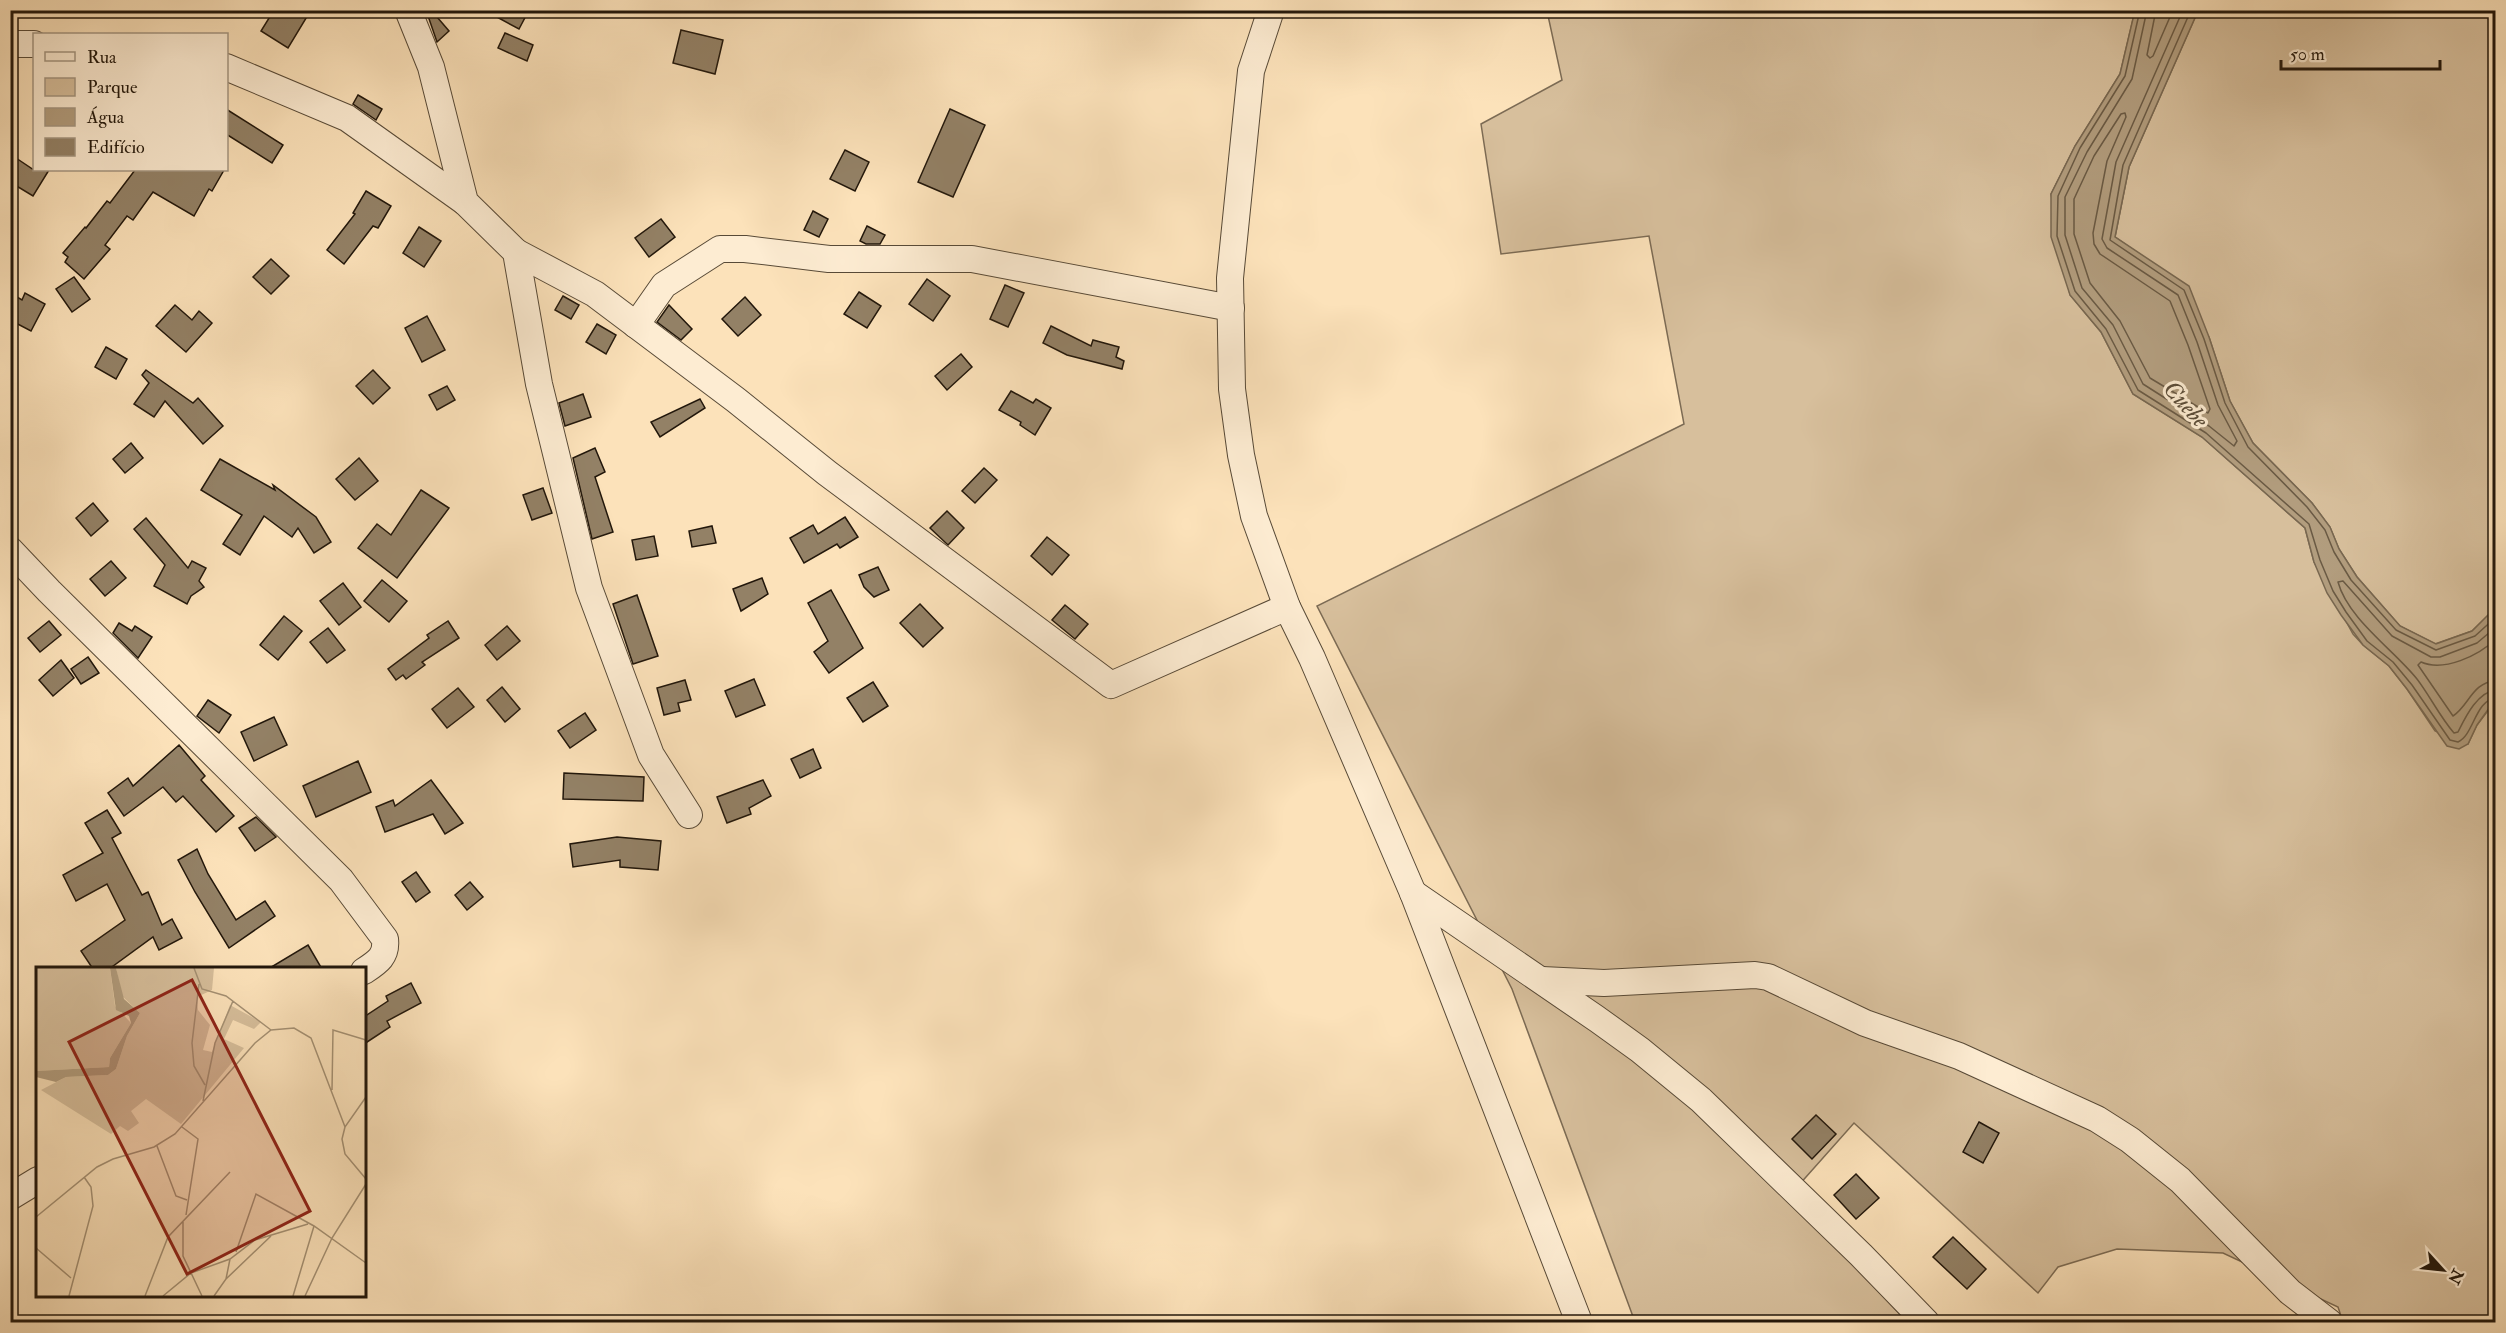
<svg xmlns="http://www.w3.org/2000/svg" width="2506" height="1333" viewBox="0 0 2506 1333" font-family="'IM FELL Double Pica',serif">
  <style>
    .green { fill: #d7bf9c; stroke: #7c6b54; stroke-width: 1.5 }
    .water { fill: #b29d7e; stroke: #786750; stroke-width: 1.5 }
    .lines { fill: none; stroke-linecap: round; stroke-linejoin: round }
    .shore { stroke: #6a5a44; stroke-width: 1.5 }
    .building { fill: #938166; stroke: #22170b; stroke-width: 1.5 }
    .street-casing { stroke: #584a37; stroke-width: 28 }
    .street { stroke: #fdecd2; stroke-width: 26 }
    .labels { text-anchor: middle; stroke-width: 6; stroke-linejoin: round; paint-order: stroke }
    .water-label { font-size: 24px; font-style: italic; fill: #5c4d39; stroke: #fdecd2 }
    .inset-road { fill: none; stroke: #a59174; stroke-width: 1.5 }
    .view { fill: #8f2418; fill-opacity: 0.15; stroke: #8f2418; stroke-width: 3 }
    .inset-edge { fill: none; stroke: #22170b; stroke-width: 3 }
  </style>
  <rect width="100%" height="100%" fill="#fce2ba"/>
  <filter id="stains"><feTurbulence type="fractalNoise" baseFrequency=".00333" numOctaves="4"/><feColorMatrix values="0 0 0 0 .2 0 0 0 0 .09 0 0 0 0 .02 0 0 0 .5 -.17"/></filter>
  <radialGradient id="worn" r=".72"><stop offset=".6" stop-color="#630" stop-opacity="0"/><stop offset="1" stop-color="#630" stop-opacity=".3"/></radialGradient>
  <g class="green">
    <path d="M 1547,11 L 2135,11 L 2120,74 L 2075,146 L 2051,194 L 2070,295 L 2101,332 L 2133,394 L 2202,437 L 2305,528 L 2314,562 L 2353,634 L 2363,645 L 2389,666 L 2407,689 L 2435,731 L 2468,744 L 2477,725 L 2493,704 L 2495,704 L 2495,1322 L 2343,1322 L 2338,1307 L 2223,1253 L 2117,1249 L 2058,1267 L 2038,1293 L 1854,1123 L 1790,1195 L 1907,1322 L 1635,1322 L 1512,989 L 1317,606 L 1684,424 L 1649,236 L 1501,254 L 1481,124 L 1562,80 Z"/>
    <path d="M 2198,11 L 2495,11 L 2496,608 L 2472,631 L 2435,644 L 2400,626 L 2357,577 L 2339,549 L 2330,527 L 2312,503 L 2253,443 L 2230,401 L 2209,337 L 2145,258 L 2115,237 L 2129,167 Z"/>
  </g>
  <path class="water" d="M 2135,10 L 2198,11 L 2129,167 L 2115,237 L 2189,286 L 2209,337 L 2230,401 L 2253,443 L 2312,503 L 2330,527 L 2339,549 L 2357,577 L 2400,626 L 2436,644 L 2472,631 L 2495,608 L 2495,704 L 2492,704 L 2477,725 L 2468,744 L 2459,749 L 2447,746 L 2407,689 L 2389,666 L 2363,645 L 2341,615 L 2327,593 L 2314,562 L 2305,528 L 2202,437 L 2133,394 L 2101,332 L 2070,295 L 2051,237 L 2051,194 L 2075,146 L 2120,74 Z"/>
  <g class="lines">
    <g class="shore">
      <path d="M 2140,10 L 2125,76 L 2080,148 L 2058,196 L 2057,236 L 2075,291 L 2106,329 L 2138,390 L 2206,433 L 2309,524 L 2320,560 L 2333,591 L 2346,612 L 2367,641 L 2393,662 L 2412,685 L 2450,740 L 2458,742 C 2474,735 2475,700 2496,698"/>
      <path d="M 2147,10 L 2132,79 L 2087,152 L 2065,197 L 2065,235 L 2082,288 L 2113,325 L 2143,384 L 2209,426 L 2234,446 L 2237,441 L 2218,405 L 2197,342 L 2178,295 L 2107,248 L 2102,239 L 2116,162 L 2183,10"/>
      <path d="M 2156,10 L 2147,55 L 2150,58 L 2153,56 L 2173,10"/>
      <path d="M 2191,10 L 2123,165 L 2110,240 L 2184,290 L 2204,339 L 2225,403 L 2248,447 L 2307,507 L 2325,530 L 2334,552 L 2351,580 L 2396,630 L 2436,650 L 2475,636 L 2496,617"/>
      <path d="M 2125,113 L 2126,117 L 2107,161 L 2093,233 L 2094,244 L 2100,254 L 2170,301 L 2188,345 L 2210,409 L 2208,413 L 2150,378 L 2120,321 L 2090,283 L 2074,234 L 2074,199 L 2094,156 L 2121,114 Z"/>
      <path d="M 2496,627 L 2477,643 L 2440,657 L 2431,657 L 2392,636 L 2343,581 L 2338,582 C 2348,619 2394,650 2417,679 C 2430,696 2440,717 2454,733 L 2458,732 C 2465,718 2477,692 2496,690"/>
      <path d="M 2496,639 C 2478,656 2444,672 2421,662 L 2418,665 L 2453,716 C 2469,706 2472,682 2496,681"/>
    </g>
  </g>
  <g class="building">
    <path d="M 274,10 L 311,10 L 288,48 L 261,31 Z"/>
    <path d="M 426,10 L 431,10 L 449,31 L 437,42 Z"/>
    <path d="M 484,10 L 529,10 L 519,29 Z"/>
    <path d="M 681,30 L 723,40 L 715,74 L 673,63 Z"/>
    <path d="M 505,33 L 533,45 L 527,61 L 498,48 Z"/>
    <path d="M 358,95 L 382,109 L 376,120 L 353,104 Z"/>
    <path d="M 226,109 L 283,145 L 272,163 L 226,134 Z"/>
    <path d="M 950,109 L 985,125 L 953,197 L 918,182 Z"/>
    <path d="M 845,150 L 869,162 L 855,191 L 830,179 Z"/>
    <path d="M 10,154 L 34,170 L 49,170 L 33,196 L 10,182 Z"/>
    <path d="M 135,170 L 224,170 L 212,191 L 209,189 L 194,216 L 153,192 L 133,220 L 127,216 L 105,245 L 110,249 L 84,279 L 65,262 L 68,257 L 63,253 L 85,227 L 86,228 L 107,201 L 110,203 Z"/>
    <path d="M 366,191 L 391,206 L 378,228 L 373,226 L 344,264 L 327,250 L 355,214 L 353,213 Z"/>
    <path d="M 813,211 L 828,219 L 819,237 L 804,230 Z"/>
    <path d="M 661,219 L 675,237 L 649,257 L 635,238 Z"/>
    <path d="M 867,226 L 885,235 L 880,244 L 866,244 L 860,241 Z"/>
    <path d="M 419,227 L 441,241 L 424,267 L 403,253 Z"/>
    <path d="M 271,259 L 289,276 L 271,294 L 253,277 Z"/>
    <path d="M 74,277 L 90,299 L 72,312 L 56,289 Z"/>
    <path d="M 927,279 L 950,296 L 933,321 L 909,304 Z"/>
    <path d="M 1005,285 L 1024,293 L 1008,327 L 990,319 Z"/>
    <path d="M 859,292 L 881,306 L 867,328 L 844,314 Z"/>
    <path d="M 10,293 L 22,300 L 25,293 L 45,304 L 31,331 L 10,320 Z"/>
    <path d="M 563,296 L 579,305 L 571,319 L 555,310 Z"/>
    <path d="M 745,297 L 761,315 L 738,336 L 722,319 Z"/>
    <path d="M 175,305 L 192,320 L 199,311 L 212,323 L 186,352 L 156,326 Z"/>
    <path d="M 669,305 L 692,329 L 681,340 L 657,322 Z"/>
    <path d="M 427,316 L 445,350 L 422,362 L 405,328 Z"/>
    <path d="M 597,324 L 616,335 L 606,354 L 586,342 Z"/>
    <path d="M 1051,326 L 1091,346 L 1093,340 L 1119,347 L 1116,357 L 1124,361 L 1122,369 L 1067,355 L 1043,343 Z"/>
    <path d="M 106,347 L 127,359 L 116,379 L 95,367 Z"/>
    <path d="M 961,354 L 972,367 L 947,390 L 935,376 Z"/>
    <path d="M 146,370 L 193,403 L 198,398 L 223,426 L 203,444 L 165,401 L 154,417 L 134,404 L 149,383 L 142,375 Z"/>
    <path d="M 373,370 L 390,388 L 373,404 L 356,386 Z"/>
    <path d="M 447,386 L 455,400 L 437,410 L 429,395 Z"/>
    <path d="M 1011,391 L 1033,403 L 1036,399 L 1051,408 L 1035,435 L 1020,425 L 1021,422 L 999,410 Z"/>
    <path d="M 583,394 L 591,417 L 565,426 L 559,403 Z"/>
    <path d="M 700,399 L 705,408 L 660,437 L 651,422 Z"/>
    <path d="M 131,443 L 143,458 L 125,473 L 113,459 Z"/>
    <path d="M 595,448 L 605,472 L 595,477 L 613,532 L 592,539 L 573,458 Z"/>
    <path d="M 359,458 L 378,481 L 355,500 L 336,479 Z"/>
    <path d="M 220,459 L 275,490 L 273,485 L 316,517 L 331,542 L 314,553 L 298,528 L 292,537 L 264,516 L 240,555 L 223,544 L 242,515 L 201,490 Z"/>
    <path d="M 984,468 L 997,480 L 975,503 L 962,491 Z"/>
    <path d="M 543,488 L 552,513 L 532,520 L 523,495 Z"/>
    <path d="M 421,490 L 449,508 L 397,578 L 358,548 L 377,524 L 391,535 Z"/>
    <path d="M 93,503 L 108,521 L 91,536 L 76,518 Z"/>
    <path d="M 947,511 L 964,528 L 948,545 L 930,528 Z"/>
    <path d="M 845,517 L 858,537 L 840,548 L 837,544 L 804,563 L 790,538 L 813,525 L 818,534 Z"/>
    <path d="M 146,518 L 188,568 L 192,561 L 206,568 L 199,581 L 204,587 L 191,596 L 187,604 L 154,586 L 165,565 L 134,529 Z"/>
    <path d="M 712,526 L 716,543 L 692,547 L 689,531 Z"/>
    <path d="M 654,536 L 658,556 L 636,560 L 632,540 Z"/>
    <path d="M 1047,537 L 1069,555 L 1052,575 L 1031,556 Z"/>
    <path d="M 111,561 L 126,578 L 105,596 L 90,579 Z"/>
    <path d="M 878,567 L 889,590 L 874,597 L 864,587 L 859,575 Z"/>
    <path d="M 762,578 L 768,594 L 741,611 L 733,589 Z"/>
    <path d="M 382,580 L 407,601 L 389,622 L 364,601 Z"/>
    <path d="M 343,583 L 361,607 L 339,625 L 320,601 Z"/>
    <path d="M 831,590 L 863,648 L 829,673 L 814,652 L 828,641 L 808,603 Z"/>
    <path d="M 637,595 L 658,656 L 633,664 L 613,604 Z"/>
    <path d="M 920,604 L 943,628 L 923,647 L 900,623 Z"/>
    <path d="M 1065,605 L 1088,624 L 1075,639 L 1052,620 Z"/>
    <path d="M 284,616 L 302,631 L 278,660 L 260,645 Z"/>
    <path d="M 49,621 L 61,635 L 40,652 L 28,638 Z"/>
    <path d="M 448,621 L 459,638 L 422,662 L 425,665 L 406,679 L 403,675 L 396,680 L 388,669 L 429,638 L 427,635 Z"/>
    <path d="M 119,623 L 132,631 L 135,626 L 152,637 L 138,658 L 113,633 Z"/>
    <path d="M 507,626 L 520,641 L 497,660 L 485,645 Z"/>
    <path d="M 328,628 L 345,650 L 327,663 L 310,642 Z"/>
    <path d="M 88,657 L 99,673 L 81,684 L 71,669 Z"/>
    <path d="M 61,660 L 74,678 L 53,696 L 39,680 Z"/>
    <path d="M 754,679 L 765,705 L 736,717 L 725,691 Z"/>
    <path d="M 685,680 L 691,700 L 678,703 L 680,711 L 664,715 L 657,688 Z"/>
    <path d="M 873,682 L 888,706 L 863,722 L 847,698 Z"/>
    <path d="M 502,687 L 520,709 L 505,722 L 487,700 Z"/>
    <path d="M 458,688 L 474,707 L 447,728 L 432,709 Z"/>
    <path d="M 208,700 L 231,715 L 219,733 L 197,716 Z"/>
    <path d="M 585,713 L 596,730 L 570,748 L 558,731 Z"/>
    <path d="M 274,717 L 287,745 L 254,761 L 241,732 Z"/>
    <path d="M 179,745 L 205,776 L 201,780 L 234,816 L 216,832 L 183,796 L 176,802 L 163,787 L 124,816 L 108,793 L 128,778 L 133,786 Z"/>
    <path d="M 813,749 L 821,768 L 800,778 L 791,759 Z"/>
    <path d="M 358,761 L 371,792 L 316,817 L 303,786 Z"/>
    <path d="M 564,773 L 644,777 L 643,801 L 563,799 Z"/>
    <path d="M 431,780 L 463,823 L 445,834 L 433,814 L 385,832 L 376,807 L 393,800 L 395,806 Z"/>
    <path d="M 763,780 L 771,796 L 749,808 L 751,814 L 727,823 L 717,797 Z"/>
    <path d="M 107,810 L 121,833 L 112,838 L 142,895 L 148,892 L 162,925 L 172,919 L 182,938 L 159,950 L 153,937 L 109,969 L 93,969 L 81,951 L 125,920 L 107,884 L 76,901 L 63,875 L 103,853 L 85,823 Z"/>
    <path d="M 256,817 L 276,837 L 255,851 L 239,828 Z"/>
    <path d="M 617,837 L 661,841 L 658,870 L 620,867 L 620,860 L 573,867 L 570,844 Z"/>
    <path d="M 197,849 L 208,874 L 236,920 L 265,901 L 275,916 L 229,948 L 195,892 L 178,860 Z"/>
    <path d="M 416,872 L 430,892 L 416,902 L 402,882 Z"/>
    <path d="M 470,882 L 483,897 L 467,910 L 455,895 Z"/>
    <path d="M 308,945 L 322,969 L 268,969 Z"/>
    <path d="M 411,983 L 421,1003 L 387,1021 L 390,1027 L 364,1044 L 364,1017 L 388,1001 L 386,996 Z"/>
    <path d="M 1816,1115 L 1836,1134 L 1812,1159 L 1792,1139 Z"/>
    <path d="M 1979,1122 L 1999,1133 L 1983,1163 L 1963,1152 Z"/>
    <path d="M 1856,1174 L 1879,1198 L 1856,1219 L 1834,1195 Z"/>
    <path d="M 1953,1237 L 1986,1269 L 1967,1289 L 1933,1257 Z"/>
  </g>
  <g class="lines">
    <g class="street-casing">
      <g id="street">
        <path d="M 408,10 L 431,67 L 465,202 L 516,252 L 539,384 L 589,588 L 651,755 L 689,815"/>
        <path d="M 1271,10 L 1251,71 L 1230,278 L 1232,389 L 1241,455 L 1254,516 L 1287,607 L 1312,658 L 1413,893 L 1579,1322"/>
        <path d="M 10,44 L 34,44"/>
        <path d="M 226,67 L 347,118 L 465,202"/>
        <path d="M 516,252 L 595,294 L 736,400 L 827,473 L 1111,685 L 1287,607"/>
        <path d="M 636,325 L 664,285 L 720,249 L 745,249 L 829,259 L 972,259 L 1231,308"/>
        <path d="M 10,550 L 49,591 L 341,880 L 385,939 C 387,956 378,962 364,971"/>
        <path d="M 1413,893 L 1597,1019 L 1640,1050 L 1701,1100 L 1861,1255 L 1926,1322"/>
        <path d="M 1542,980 L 1604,983 L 1755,975 L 1768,977 L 1865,1023 L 1959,1056 L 2097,1119 L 2130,1140 L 2180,1180 L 2290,1292 L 2329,1322"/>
        <path d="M 10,1197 L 38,1180"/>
      </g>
    </g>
    <use href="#street" class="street"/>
  </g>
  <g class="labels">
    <g class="water-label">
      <text transform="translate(2186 404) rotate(48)" y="8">Cuebe</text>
    </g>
  </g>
  <g transform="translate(36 967)">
    <rect width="330" height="330" fill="#fce2ba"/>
    <path d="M 0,1 L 74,1 L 79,39 L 95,56 L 74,91 L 73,100 L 0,104 ZM 80,1 L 178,1 L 176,23 L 161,30 L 162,43 L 174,58 L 167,83 L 176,85 L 194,38 L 225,55 L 218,62 L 197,53 L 188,72 L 208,81 L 145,157 L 110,132 L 95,144 L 103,156 L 92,164 L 84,159 L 75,167 L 5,123 L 30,110 L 72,108 L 80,102 L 91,69 L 104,46 L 86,29 Z" fill="#d7bf9c"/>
    <path d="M 74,1 L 80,1 L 88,32 L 104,46 L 91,69 L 80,102 L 72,108 L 30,110 L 20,115 L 0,110 L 0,104 L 73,100 L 74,91 L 95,56 L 93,49 L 80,43 Z" fill="#b29d7e"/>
    <path class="inset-road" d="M 158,1 L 166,22 L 190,29 L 235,63M 163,17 L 156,76 L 158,99 L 169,118M 296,123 L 297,63 L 330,73M 167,134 L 179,76 L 197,34M 146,160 L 162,172 L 150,248M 309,160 L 306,172 L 309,187 L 330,212M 121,179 L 140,229 L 151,233M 0,250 L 61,200 L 77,192 L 118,180 L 139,167 L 219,76 L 235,63 L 258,61 L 275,71 L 309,160 L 330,130M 147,255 L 147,289 L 166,329M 0,281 L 35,311M 200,285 L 220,227 L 278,259 L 330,296M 190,312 L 235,269M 33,329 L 57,239 L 55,220 L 48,210M 109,329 L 132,270 L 194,205M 127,329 L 155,306 L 194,292 L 219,273 L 272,257M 178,329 L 190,312 L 194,292M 257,329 L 278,259M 269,329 L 296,271 L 330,217"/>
    <path class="view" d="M 156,13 L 274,244 L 151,307 L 33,75 Z"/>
    <rect width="330" height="330" class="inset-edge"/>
  </g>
  <rect width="2506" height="1333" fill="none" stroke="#fce2ba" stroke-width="36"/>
  <rect x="12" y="12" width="2482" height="1309" fill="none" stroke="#22170b" stroke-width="3"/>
  <rect x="18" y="18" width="2470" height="1297" fill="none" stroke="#22170b" stroke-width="1.5"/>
  <rect x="33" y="33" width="195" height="138" fill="#fdecd2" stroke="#a59782" stroke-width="1.5"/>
  <rect x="45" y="52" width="30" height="9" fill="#fdecd2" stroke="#a59782" stroke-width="1.5"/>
  <text x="87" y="63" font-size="18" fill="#22170b">Rua</text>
  <rect x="45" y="78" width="30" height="18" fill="#d7bf9c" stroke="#a59782" stroke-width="1.5"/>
  <text x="87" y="93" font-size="18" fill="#22170b">Parque</text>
  <rect x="45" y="108" width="30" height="18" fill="#b29d7e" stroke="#a59782" stroke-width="1.5"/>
  <text x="87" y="123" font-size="18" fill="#22170b">Água</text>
  <rect x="45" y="138" width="30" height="18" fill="#938166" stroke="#a59782" stroke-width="1.5"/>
  <text x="87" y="153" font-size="18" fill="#22170b">Edifício</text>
  <g transform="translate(2443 1270) rotate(117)" stroke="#fdecd2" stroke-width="4.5" paint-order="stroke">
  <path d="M0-4.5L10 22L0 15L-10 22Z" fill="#22170b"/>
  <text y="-9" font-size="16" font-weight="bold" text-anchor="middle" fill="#22170b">N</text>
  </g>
  <path d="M2281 60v9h159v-9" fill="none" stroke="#22170b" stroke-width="3"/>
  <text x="2290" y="60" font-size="18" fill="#22170b" stroke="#fdecd2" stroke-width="4.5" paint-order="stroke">50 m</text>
  <rect width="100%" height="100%" filter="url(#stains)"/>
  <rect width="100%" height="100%" fill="url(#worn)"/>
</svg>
